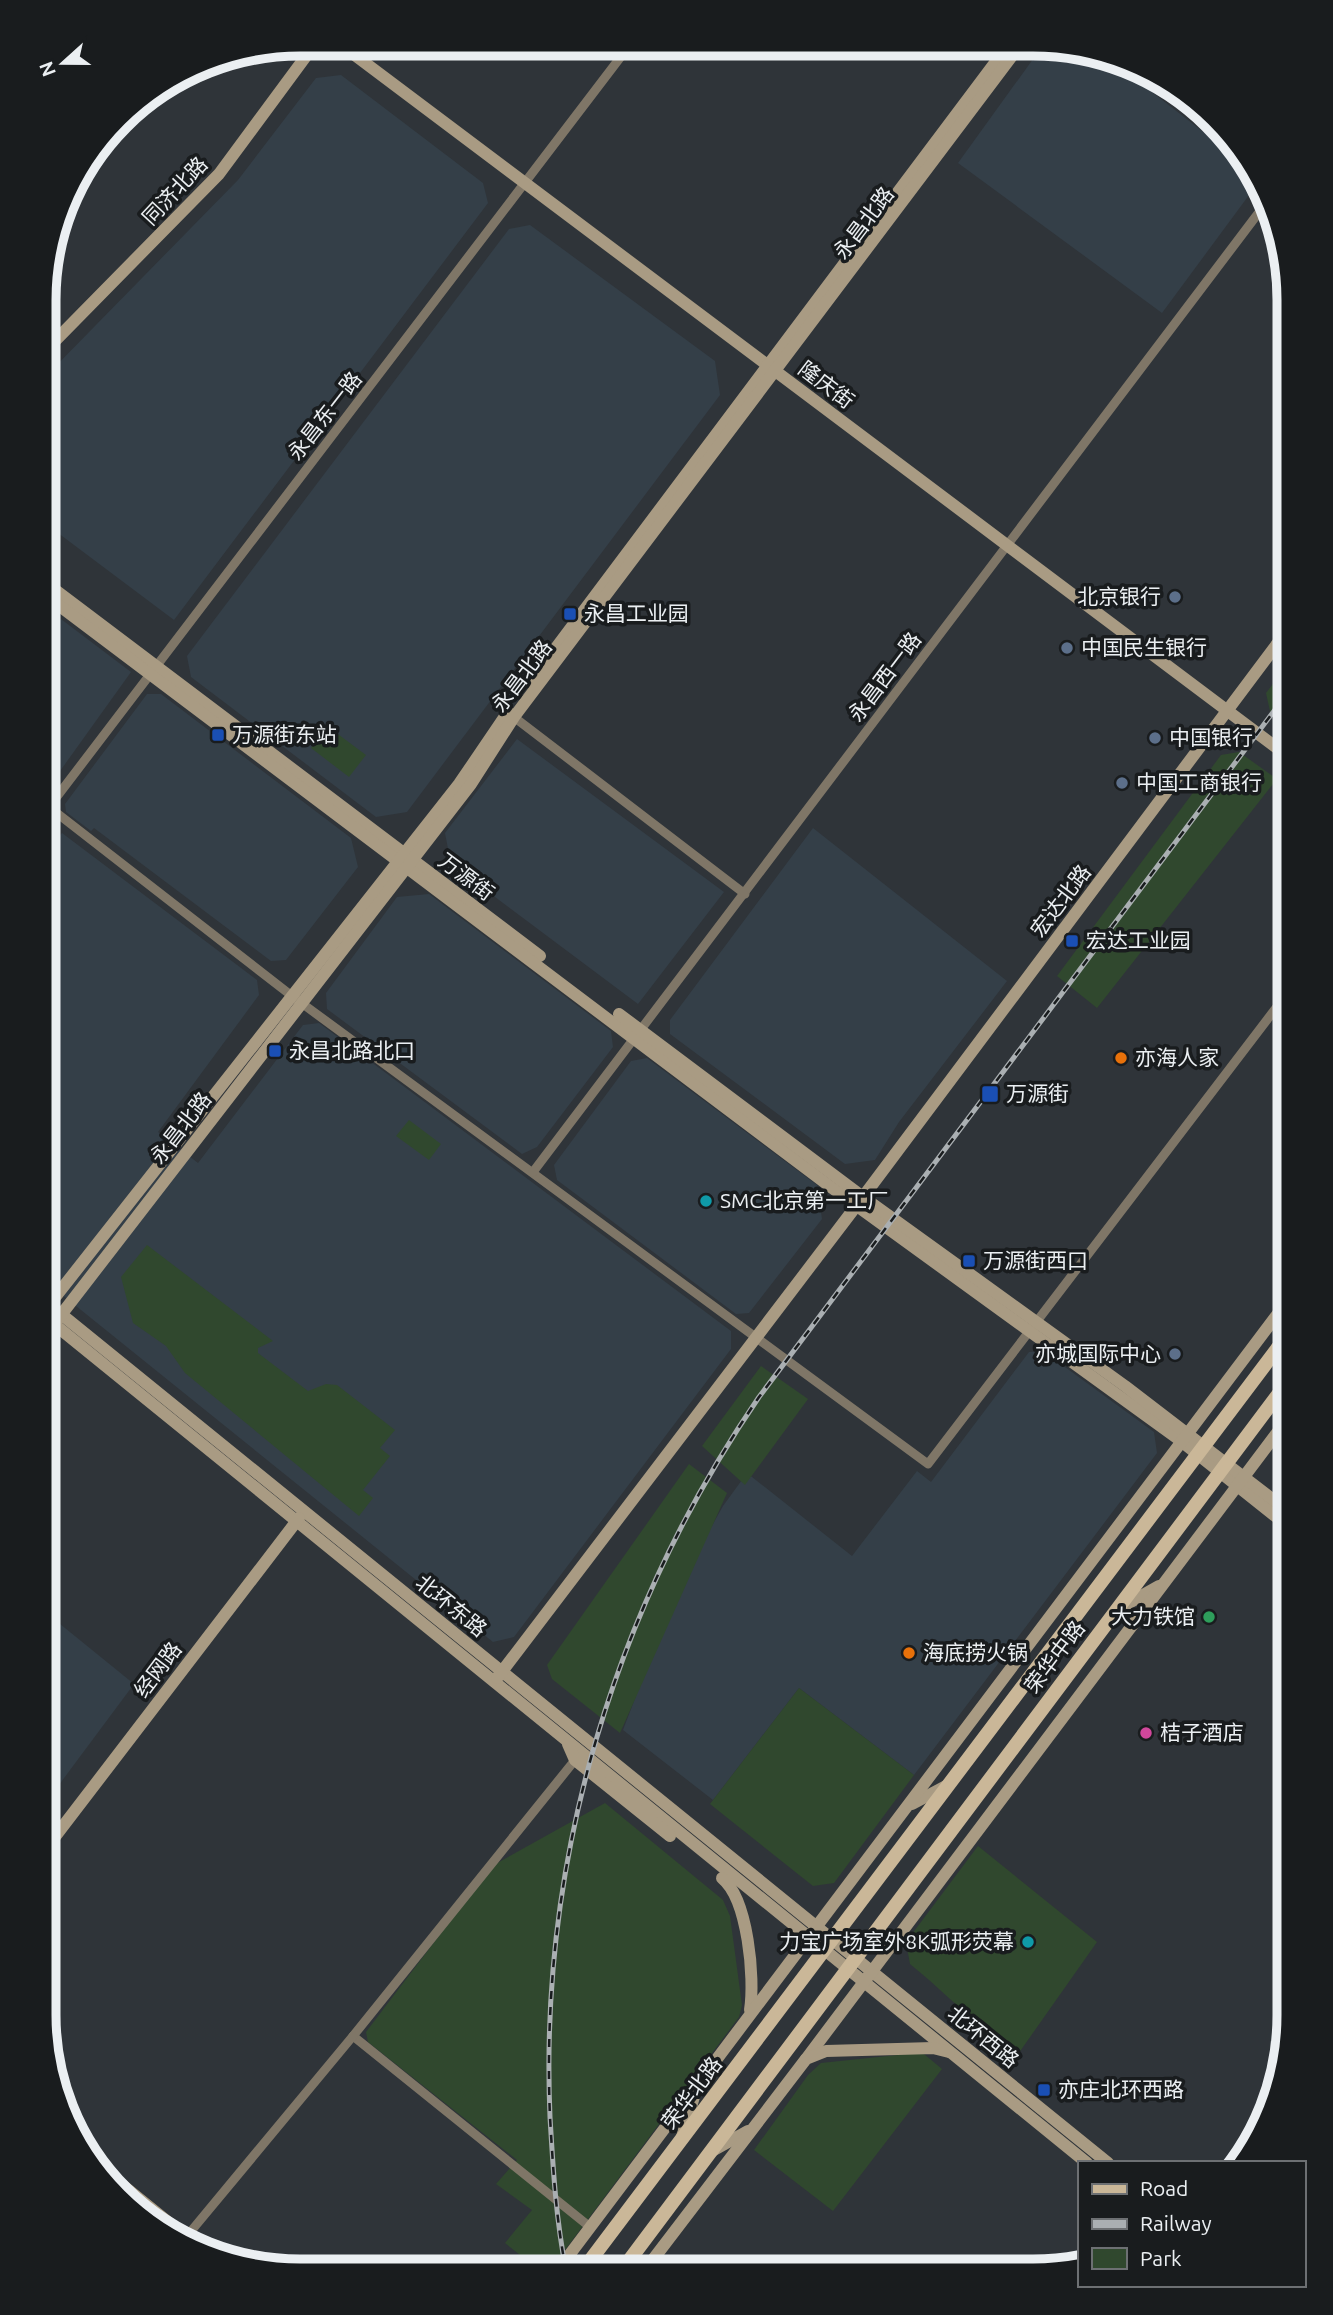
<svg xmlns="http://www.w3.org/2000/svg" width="1333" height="2315" viewBox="0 0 1333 2315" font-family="Ubuntu,'Noto Sans SC',sans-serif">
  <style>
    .built { fill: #343f48 }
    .green { fill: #30482e }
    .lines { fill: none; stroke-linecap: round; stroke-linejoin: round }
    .street { stroke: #7f7667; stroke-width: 9 }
    .secondary { stroke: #a99b83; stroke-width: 12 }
    .primary { stroke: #cab798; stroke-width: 14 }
    .rail-casing { stroke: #aaafb2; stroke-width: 5 }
    .rail { stroke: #191c1e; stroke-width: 2.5; stroke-dasharray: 8; stroke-linecap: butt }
    .service-dot { fill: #5c6f8a; stroke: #191c1e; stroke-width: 2.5 }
    .transit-dot { fill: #1a4fb4; stroke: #191c1e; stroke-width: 2.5 }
    .food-dot { fill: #e8710a; stroke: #191c1e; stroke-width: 2.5 }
    .culture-dot { fill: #0f9aa8; stroke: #191c1e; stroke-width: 2.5 }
    .leisure-dot { fill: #2e9e5b; stroke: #191c1e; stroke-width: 2.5 }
    .hotel-dot { fill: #d1479c; stroke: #191c1e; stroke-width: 2.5 }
    .labels { text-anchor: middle; stroke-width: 7; stroke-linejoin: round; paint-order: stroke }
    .street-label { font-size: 21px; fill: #ebeff2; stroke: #191c1e }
    .poi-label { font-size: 21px; fill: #ebeff2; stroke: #191c1e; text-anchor: start }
    .rim { fill: none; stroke: #ebeff2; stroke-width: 9 }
  </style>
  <rect width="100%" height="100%" fill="#2f3439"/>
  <g class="built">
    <path d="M 1041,48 L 1082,49 L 1120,67 L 1234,156 L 1255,187 L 1162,313 L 958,163 Z"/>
    <path d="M 341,75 L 483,183 L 488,203 L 174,620 L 46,524 L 46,376 L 238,180 L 316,78 Z"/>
    <path d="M 530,225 L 715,361 L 720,395 L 407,812 L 376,817 L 191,677 L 187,656 L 509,229 Z"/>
    <path d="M 45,607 L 131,672 L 45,792 Z"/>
    <path d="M 147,694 L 161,694 L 351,838 L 358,867 L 286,960 L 271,961 L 94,828 L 91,831 L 66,812 L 65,804 Z"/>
    <path d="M 517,739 L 724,892 L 638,1004 L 451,864 L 445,833 Z"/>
    <path d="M 813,828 L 1007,981 L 899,1122 L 875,1160 L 845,1164 L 670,1034 L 670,1020 Z"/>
    <path d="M 62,833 L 257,980 L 259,995 L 158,1132 L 198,1163 L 303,1025 L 319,1023 L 731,1331 L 731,1349 L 514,1637 L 493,1642 L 45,1281 L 45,854 Z"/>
    <path d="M 429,894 L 611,1031 L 613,1047 L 537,1147 L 522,1154 L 327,1009 L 326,993 L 397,897 Z"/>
    <path d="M 647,1058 L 817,1185 L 822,1219 L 749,1313 L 736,1314 L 557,1180 L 554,1165 L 631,1061 Z"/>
    <path d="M 1043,1351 L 1154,1432 L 1157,1453 L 914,1775 L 799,1688 L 713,1800 L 623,1730 L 663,1625 L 699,1549 L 723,1506 L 747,1473 L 852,1556 L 917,1471 L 931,1482 L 1029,1352 Z"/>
    <path d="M 44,1611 L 134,1684 L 44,1805 Z"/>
  </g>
  <g class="green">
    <path d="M 1289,663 L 1289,725 L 1270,711 L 1266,693 Z"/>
    <path d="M 327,726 L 366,755 L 349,777 L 311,748 Z"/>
    <path d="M 1239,752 L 1277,779 L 1097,1008 L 1057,976 L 1221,755 Z"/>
    <path d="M 409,1120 L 441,1144 L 429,1160 L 396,1136 Z"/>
    <path d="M 147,1245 L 273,1341 L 258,1348 L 258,1353 L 308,1391 L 326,1384 L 337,1385 L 395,1430 L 380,1448 L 390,1456 L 363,1490 L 373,1498 L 359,1516 L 185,1373 L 166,1346 L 133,1323 L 121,1277 Z"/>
    <path d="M 761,1366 L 808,1399 L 745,1485 L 702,1446 Z"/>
    <path d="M 689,1464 L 727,1493 L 620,1733 L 552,1679 L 547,1665 Z"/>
    <path d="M 799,1688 L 914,1775 L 834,1883 L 813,1886 L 710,1804 Z"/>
    <path d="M 605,1803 L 723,1900 L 730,1916 L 742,2005 L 739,2017 L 550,2270 L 539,2270 L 505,2243 L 532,2210 L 496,2184 L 517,2160 L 368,2042 L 366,2032 L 492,1866 Z"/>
    <path d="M 978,1846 L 1097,1942 L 1016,2057 C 979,2028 947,1994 910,1964 L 906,1942 Z"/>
    <path d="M 917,2053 L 924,2054 L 942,2069 L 833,2211 L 754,2150 L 808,2075 L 821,2063 Z"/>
  </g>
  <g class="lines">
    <g class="street">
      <path d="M 629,46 L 49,807 L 292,996 L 928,1464 L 1289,991"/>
      <path d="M 510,714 L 745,894"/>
      <path d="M 533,1172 L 1266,203"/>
      <path d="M 353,2036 L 590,2227"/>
      <path d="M 187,2236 L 353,2036 L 575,1760"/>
    </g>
    <g class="secondary">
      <path d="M 340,44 L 1289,757"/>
      <path d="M 46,350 L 219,174 L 315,44"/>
      <path d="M 46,583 L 540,956"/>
      <path d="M 45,595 L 828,1185 L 1181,1441 L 1289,1527"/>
      <path d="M 531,681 L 1006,48"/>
      <path d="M 619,1014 L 863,1197 L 1125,1386 L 1289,1512"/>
      <path d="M 45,1310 L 459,784 L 508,712"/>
      <path d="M 56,1310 L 1108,2163"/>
      <path d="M 49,1320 L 1087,2163"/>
      <path d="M 54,1324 L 471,784 L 514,717 L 1018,48"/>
      <path d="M 1120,1608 L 1159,1586"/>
      <path d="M 497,1678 L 863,1197 L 1289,628"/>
      <path d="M 568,1744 L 575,1760 L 670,1836"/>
      <path d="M 912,1804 L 946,1786"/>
      <path d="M 44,1851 L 299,1518"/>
      <path d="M 722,1878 C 748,1899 755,1978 750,2010"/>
      <path d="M 806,2059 L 1289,1417"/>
      <path d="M 682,2137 L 696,2090"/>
      <path d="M 712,2151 L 748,2131"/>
      <path d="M 90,2159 L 184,2235"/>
      <path d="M 558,2270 L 1289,1299"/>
      <path d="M 645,2270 L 806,2059 L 826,2051 L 933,2048 L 949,2052"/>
    </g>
    <g class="primary">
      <path d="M 583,2270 L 1289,1333"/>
      <path d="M 622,2270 L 1289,1380"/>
    </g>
    <g class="rail-casing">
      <path id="rail" d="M 566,2270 C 556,2220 553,2168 550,2117 C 539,1860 614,1609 759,1397 L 1289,691"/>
    </g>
    <use href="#rail" class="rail"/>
  </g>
  <g class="service-dot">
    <circle cx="1175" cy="597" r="7"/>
    <circle cx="1067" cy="648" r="7"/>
    <circle cx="1155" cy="738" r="7"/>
    <circle cx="1122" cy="783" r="7"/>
    <circle cx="1175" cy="1354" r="7"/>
  </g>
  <g class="transit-dot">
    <rect x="563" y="607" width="14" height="14" rx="3.5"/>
    <rect x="211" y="728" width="14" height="14" rx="3.5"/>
    <rect x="1065" y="934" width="14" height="14" rx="3.5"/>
    <rect x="268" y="1044" width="14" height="14" rx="3.5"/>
    <rect x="981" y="1085" width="18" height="18" rx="3.5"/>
    <rect x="962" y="1254" width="14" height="14" rx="3.5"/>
    <rect x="1037" y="2083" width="14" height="14" rx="3.5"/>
  </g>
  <g class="food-dot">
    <circle cx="1121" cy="1058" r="7"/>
    <circle cx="909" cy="1653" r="7"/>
  </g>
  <g class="culture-dot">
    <circle cx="706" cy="1201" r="7"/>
    <circle cx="1028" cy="1942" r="7"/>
  </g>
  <circle class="leisure-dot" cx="1209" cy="1617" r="7"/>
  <circle class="hotel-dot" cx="1146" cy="1733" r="7"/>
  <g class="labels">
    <g class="street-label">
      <text transform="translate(175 191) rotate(-47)" y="7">同济北路</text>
      <text transform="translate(864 223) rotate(-53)" y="7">永昌北路</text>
      <text transform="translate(826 385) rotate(37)" y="7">隆庆街</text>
      <text transform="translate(325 416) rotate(-52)" y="7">永昌东一路</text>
      <text transform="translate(522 676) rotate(-53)" y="7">永昌北路</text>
      <text transform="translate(885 677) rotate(-53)" y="7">永昌西一路</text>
      <text transform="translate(466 877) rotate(37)" y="7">万源街</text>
      <text transform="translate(1061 901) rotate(-53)" y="7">宏达北路</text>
      <text transform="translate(181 1128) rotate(-52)" y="7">永昌北路</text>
      <text transform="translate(451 1606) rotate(39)" y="7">北环东路</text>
      <text transform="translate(1055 1657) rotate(-53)" y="7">荣华中路</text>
      <text transform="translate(158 1670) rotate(-53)" y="7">经网路</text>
      <text transform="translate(983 2037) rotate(39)" y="7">北环西路</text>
      <text transform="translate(692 2093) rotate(-53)" y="7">荣华北路</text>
    </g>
    <g class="poi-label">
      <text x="1161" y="604" text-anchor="end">北京银行</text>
      <text x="584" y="621">永昌工业园</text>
      <text x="1081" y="655">中国民生银行</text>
      <text x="232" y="742">万源街东站</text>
      <text x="1169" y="745">中国银行</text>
      <text x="1136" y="790">中国工商银行</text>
      <text x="1086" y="948">宏达工业园</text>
      <text x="289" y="1058">永昌北路北口</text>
      <text x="1135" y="1065">亦海人家</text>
      <text x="1006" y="1101">万源街</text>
      <text x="720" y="1208">SMC北京第一工厂</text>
      <text x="983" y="1268">万源街西口</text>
      <text x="1161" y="1361" text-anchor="end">亦城国际中心</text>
      <text x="1195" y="1624" text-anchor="end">大力铁馆</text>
      <text x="923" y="1660">海底捞火锅</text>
      <text x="1160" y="1740">桔子酒店</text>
      <text x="1014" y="1949" text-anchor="end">力宝广场室外8K弧形荧幕</text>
      <text x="1058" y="2097">亦庄北环西路</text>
    </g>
  </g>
  <path d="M0 0H1333V2315H0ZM300 56H1033A244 244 0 0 1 1277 300V2015A244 244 0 0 1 1033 2259H300A244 244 0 0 1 56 2015V300A244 244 0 0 1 300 56Z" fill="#191c1e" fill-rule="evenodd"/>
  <path class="rim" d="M300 56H1033A244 244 0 0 1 1277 300V2015A244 244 0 0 1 1033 2259H300A244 244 0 0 1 56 2015V300A244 244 0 0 1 300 56Z"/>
  <rect x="1078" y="2161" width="228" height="126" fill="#191c1e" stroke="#6d7073" stroke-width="2"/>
  <rect x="1092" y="2184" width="35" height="10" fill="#cab798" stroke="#6d7073" stroke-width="2"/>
  <text x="1140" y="2196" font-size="21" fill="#ebeff2">Road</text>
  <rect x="1092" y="2219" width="35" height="10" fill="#aaafb2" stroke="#6d7073" stroke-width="2"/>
  <text x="1140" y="2231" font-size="21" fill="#ebeff2">Railway</text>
  <rect x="1092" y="2248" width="35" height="21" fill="#30482e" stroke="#6d7073" stroke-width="2"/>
  <text x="1140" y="2266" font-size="21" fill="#ebeff2">Park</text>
  <g transform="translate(63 63) rotate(249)" stroke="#191c1e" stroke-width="5" paint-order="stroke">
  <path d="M0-5L12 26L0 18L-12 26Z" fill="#ebeff2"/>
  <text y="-10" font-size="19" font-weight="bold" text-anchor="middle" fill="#ebeff2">N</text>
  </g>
</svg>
